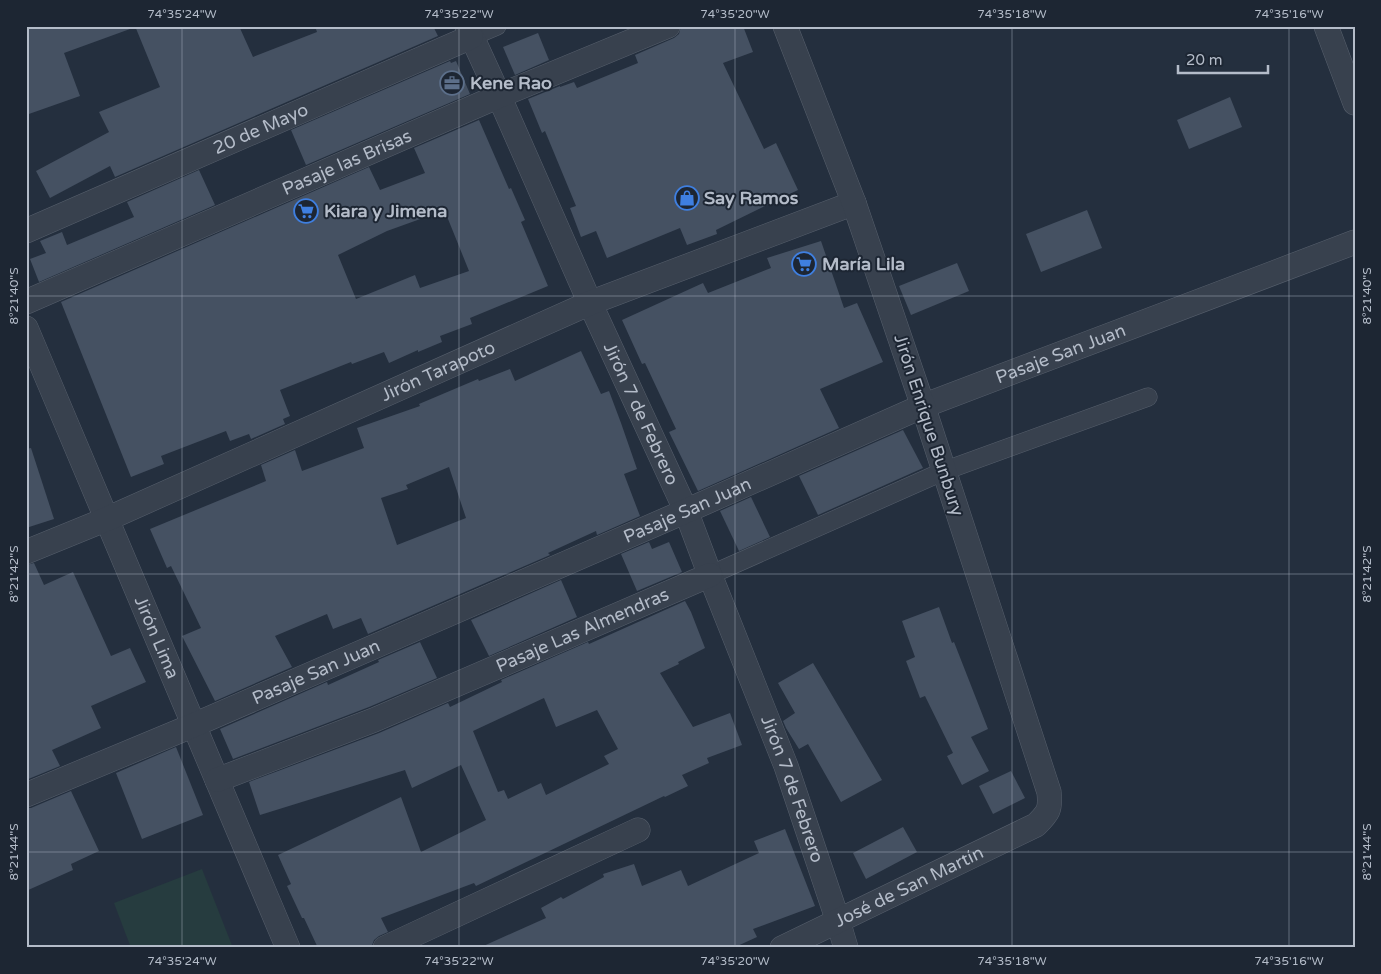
<svg xmlns="http://www.w3.org/2000/svg" width="1381" height="974" viewBox="0 0 1381 974" font-family="'Varela Round',sans-serif">
  <style>
    .green { fill: #263c3f }
    .building { fill: #455162; fill-rule: evenodd }
    .lines { fill: none; stroke-linecap: round; stroke-linejoin: round }
    .pedestrian-casing { stroke: #565f6c; stroke-width: 19 }
    .minor-casing { stroke: #565f6c; stroke-width: 25 }
    .pedestrian { stroke: #38414e; stroke-width: 18 }
    .minor { stroke: #38414e; stroke-width: 24 }
    .ticks { fill: none; stroke: #b4bcc9; stroke-width: 1; stroke-opacity: 0.45 }
    .labels { text-anchor: middle; stroke-width: 4; stroke-linejoin: round; paint-order: stroke }
    .poi-label { font-size: 18px; font-weight: bold; fill: #b4bcc9; stroke: #1d2633; text-anchor: start }
    .street-label { font-size: 18px; fill: #b4bcc9; stroke: #1d2633 }
    .neatline { fill: none; stroke: #b4bcc9; stroke-width: 2 }
    .ticks-label { font-size: 12px; text-anchor: middle; fill: #b4bcc9 }
  </style>
  <rect width="100%" height="100%" fill="#242f3e"/>
  <path class="green" d="M 202,869 L 233,948 L 131,948 L 114,903 Z"/>
  <g class="building">
    <path d="M 26,26 L 130,26 L 130,29 L 64,53 L 80,96 L 26,115 Z"/>
    <path d="M 135,26 L 239,26 L 253,57 L 317,32 L 315,26 L 433,26 L 438,36 L 115,177 L 110,166 L 50,198 L 36,171 L 109,132 L 99,112 L 160,87 Z"/>
    <path d="M 681,26 L 743,26 L 753,52 L 723,63 L 764,149 L 776,143 L 798,190 L 716,230 L 717,234 L 687,245 L 680,228 L 607,258 L 596,231 L 581,237 L 570,208 L 576,206 L 545,131 L 542,133 L 528,99 L 560,86 L 560,87 L 574,82 L 577,88 L 638,63 L 635,55 L 674,38 L 679,34 Z"/>
    <path d="M 538,33 L 549,60 L 515,75 L 503,47 Z"/>
    <path d="M 450,61 L 451,63 L 456,61 L 470,94 L 306,165 L 291,130 Z"/>
    <path d="M 1230,97 L 1242,127 L 1189,149 L 1177,120 Z"/>
    <path d="M 479,120 L 509,189 L 511,188 L 525,220 L 521,222 L 548,286 L 470,318 L 472,324 L 440,336 L 442,342 L 418,352 L 418,350 L 389,363 L 384,352 L 352,364 L 351,362 L 280,390 L 290,416 L 283,419 L 285,424 L 251,439 L 249,434 L 230,441 L 226,431 L 161,456 L 164,464 L 131,477 L 61,302 L 369,167 L 380,190 L 425,173 L 414,148 ZM 437,213 L 439,217 L 446,214 L 469,271 L 420,288 L 415,275 L 356,299 L 338,255 L 387,231 Z"/>
    <path d="M 199,170 L 215,205 L 39,282 L 30,259 L 46,253 L 40,241 L 62,232 L 67,245 L 134,217 L 127,202 Z"/>
    <path d="M 1087,210 L 1102,248 L 1041,272 L 1026,234 Z"/>
    <path d="M 821,241 L 844,308 L 857,303 L 883,362 L 820,389 L 839,428 L 698,491 L 669,432 L 676,429 L 645,363 L 642,364 L 622,320 L 703,283 L 708,293 L 771,268 L 767,258 Z"/>
    <path d="M 957,263 L 969,291 L 911,315 L 899,286 Z"/>
    <path d="M 581,351 L 601,394 L 609,391 L 621,423 L 637,469 L 624,474 L 640,516 L 597,535 L 596,531 L 548,553 L 550,555 L 368,634 L 361,618 L 333,629 L 327,614 L 275,636 L 292,667 L 215,701 L 182,636 L 201,628 L 171,566 L 167,568 L 150,529 L 266,481 L 261,465 L 295,450 L 302,471 L 364,448 L 357,428 L 420,406 L 419,404 L 478,379 L 479,381 L 510,369 L 515,381 ZM 449,467 L 466,518 L 397,545 L 381,498 L 408,489 L 406,485 Z"/>
    <path d="M 903,430 L 923,468 L 818,515 L 799,476 Z"/>
    <path d="M 31,448 L 54,519 L 26,528 L 26,449 Z"/>
    <path d="M 751,497 L 770,537 L 739,551 L 720,511 Z"/>
    <path d="M 649,542 L 652,549 L 669,542 L 682,572 L 637,591 L 621,554 Z"/>
    <path d="M 34,563 L 44,585 L 73,572 L 111,656 L 130,648 L 146,682 L 91,706 L 101,728 L 52,750 L 60,766 L 26,780 L 26,565 Z"/>
    <path d="M 561,580 L 577,617 L 489,656 L 471,620 Z"/>
    <path d="M 685,601 L 691,612 L 705,648 L 678,662 L 679,664 L 660,673 L 693,727 L 730,713 L 742,745 L 707,758 L 709,763 L 682,775 L 688,786 L 665,797 L 664,796 L 476,886 L 474,883 L 381,918 L 388,932 L 379,936 L 374,940 L 371,948 L 318,948 L 304,918 L 302,918 L 287,886 L 291,884 L 278,855 L 401,797 L 421,852 L 486,820 L 461,765 L 412,788 L 405,770 L 260,815 L 249,782 L 379,733 L 448,703 L 450,707 L 502,682 L 501,680 L 588,642 L 589,644 ZM 544,698 L 556,727 L 597,710 L 618,749 L 604,756 L 609,764 L 546,795 L 541,783 L 508,799 L 504,790 L 498,792 L 473,731 Z"/>
    <path d="M 939,607 L 952,643 L 954,642 L 988,729 L 971,737 L 989,771 L 962,785 L 947,756 L 953,753 L 925,696 L 920,698 L 906,661 L 915,657 L 902,621 Z"/>
    <path d="M 420,642 L 437,678 L 369,707 L 233,759 L 220,729 L 327,682 L 328,685 L 379,662 L 378,660 Z"/>
    <path d="M 813,663 L 882,780 L 841,802 L 808,744 L 799,749 L 786,728 L 783,721 L 795,713 L 778,683 Z"/>
    <path d="M 176,747 L 203,815 L 142,839 L 116,773 Z"/>
    <path d="M 1011,771 L 1025,798 L 993,814 L 979,786 Z"/>
    <path d="M 71,791 L 99,851 L 71,864 L 73,870 L 26,891 L 26,808 L 31,808 Z"/>
    <path d="M 903,827 L 917,852 L 866,879 L 853,853 Z"/>
    <path d="M 785,829 L 815,906 L 753,929 L 757,937 L 733,948 L 479,948 L 546,918 L 541,908 L 561,897 L 563,899 L 604,877 L 603,874 L 634,864 L 642,886 L 681,870 L 688,886 L 759,853 L 754,841 Z"/>
  </g>
  <g class="lines">
    <g class="pedestrian-casing">
      <g id="pedestrian">
        <path d="M 471,37 L 497,26"/>
        <path d="M 710,575 L 944,471 L 1148,397"/>
      </g>
    </g>
    <g class="minor-casing">
      <g id="minor">
        <path id="s1" d="M 467,26 L 499,96 L 590,303 L 686,511 L 710,575 L 786,766 L 838,921 L 846,948"/>
        <path d="M 1326,26 L 1355,103"/>
        <path id="s2" d="M 26,231 L 471,37"/>
        <path id="s3" d="M 26,302 L 499,96 L 668,26"/>
        <path id="s4" d="M 26,328 L 288,948"/>
        <path id="s5" d="M 26,552 L 107,519 L 590,303 L 854,203"/>
        <path id="s6" d="M 217,780 L 374,720 L 710,575"/>
        <path id="s7" d="M 26,795 L 194,725 L 686,511 L 923,406 L 1355,242"/>
        <path d="M 385,948 L 638,830"/>
        <path id="s8" d="M 782,948 L 1036,825 C 1048,813 1051,810 1049,792 L 923,406 L 854,203 L 785,26"/>
      </g>
    </g>
    <use href="#pedestrian" class="pedestrian"/>
    <use href="#minor" class="minor"/>
  </g>
  <path class="ticks" d="M 182,26 L 182,948M 459,26 L 459,948M 735,26 L 735,948M 1012,26 L 1012,948M 1289,26 L 1289,948M 26,296 L 1355,296M 26,574 L 1355,574M 26,852 L 1355,852"/>
  <defs>
    <g id="office-ring" transform="scale(1.25)"><circle r="9.5" fill="#1d2633" stroke="#5c6f8a" stroke-width="1.5"/><path d="M-6-3h4V-5.5h4V-3h4V5H-6ZM-1-4.5V-3h2v-1.5ZM-6 0V1H6V0Z" fill="#5c6f8a"/></g>
    <g id="shop-ring" transform="scale(1.25)"><circle r="9.5" fill="#1d2633" stroke="#3f7fe0" stroke-width="1.5"/><path d="M-5-2.5h2.3a2.7 3.5 0 0 1 5.4 0H5L5.5 6h-11ZM-1.5-2.5h3a1.5 2.3 0 0 0-3 0Z" fill="#3f7fe0"/></g>
    <g id="supermarket-ring" transform="scale(1.25)"><circle r="9.5" fill="#1d2633" stroke="#3f7fe0" stroke-width="1.5"/><path d="M-6-5.5h2.5l.6 2H6L4.5 2H-2.5L-4.4-4H-6ZM-1.5 3.2a1.3 1.3 0 1 0 .1 0ZM3 3.2a1.3 1.3 0 1 0 .1 0Z" fill="#3f7fe0"/></g>
  </defs>
  <g fill-rule="evenodd">
    <use href="#office-ring" x="452" y="83"/>
    <use href="#shop-ring" x="687" y="198"/>
    <use href="#supermarket-ring" x="306" y="211"/>
    <use href="#supermarket-ring" x="804" y="264"/>
  </g>
  <g class="labels">
    <g class="poi-label">
      <text x="470" y="89">Kene Rao</text>
      <text x="704" y="204">Say Ramos</text>
      <text x="324" y="217">Kiara y Jimena</text>
      <text x="822" y="270">María Lila</text>
    </g>
    <g class="street-label">
      <text dy="6" stroke="none"><textPath href="#s2" startOffset="256">20 de Mayo</textPath></text>
      <text dy="6" stroke="none"><textPath href="#s3" startOffset="350">Pasaje las Brisas</textPath></text>
      <text dy="6" stroke="none"><textPath href="#s7" startOffset="1125">Pasaje San Juan</textPath></text>
      <text dy="6" stroke="none"><textPath href="#s5" startOffset="450">Jirón Tarapoto</textPath></text>
      <text dy="6" stroke="none"><textPath href="#s1" startOffset="425">Jirón 7 de Febrero</textPath></text>
      <text transform="translate(929 425) rotate(72)" y="6">Jirón Enrique Bunbury</text>
      <text dy="6" stroke="none"><textPath href="#s7" startOffset="720">Pasaje San Juan</textPath></text>
      <text dy="6" stroke="none"><textPath href="#s6" startOffset="395">Pasaje Las Almendras</textPath></text>
      <text dy="6" stroke="none"><textPath href="#s4" startOffset="336">Jirón Lima</textPath></text>
      <text dy="6" stroke="none"><textPath href="#s7" startOffset="315">Pasaje San Juan</textPath></text>
      <text dy="6" stroke="none"><textPath href="#s1" startOffset="830">Jirón 7 de Febrero</textPath></text>
      <text dy="6" stroke="none"><textPath href="#s8" startOffset="141">José de San Martín</textPath></text>
    </g>
  </g>
  <rect width="1381" height="974" fill="none" stroke="#1d2633" stroke-width="55"/>
  <path d="M1178 65v8h90v-8" fill="none" stroke="#b4bcc9" stroke-width="2.5"/>
  <text x="1186" y="65" font-size="15" fill="#b4bcc9" stroke="#1d2633" stroke-width="4" paint-order="stroke">20 m</text>
  <rect x="28" y="28" width="1326" height="918" class="neatline"/>
  <g class="ticks-label">
    <text x="182" y="18">74°35'24"W</text>
    <text x="459" y="18">74°35'22"W</text>
    <text x="735" y="18">74°35'20"W</text>
    <text x="1012" y="18">74°35'18"W</text>
    <text x="1289" y="18">74°35'16"W</text>
    <text transform="translate(14 296) rotate(-90)" y="4">8°21'40"S</text>
    <text transform="translate(1367 296) rotate(-90)" y="4">8°21'40"S</text>
    <text transform="translate(14 574) rotate(-90)" y="4">8°21'42"S</text>
    <text transform="translate(1367 574) rotate(-90)" y="4">8°21'42"S</text>
    <text transform="translate(14 852) rotate(-90)" y="4">8°21'44"S</text>
    <text transform="translate(1367 852) rotate(-90)" y="4">8°21'44"S</text>
    <text x="182" y="965">74°35'24"W</text>
    <text x="459" y="965">74°35'22"W</text>
    <text x="735" y="965">74°35'20"W</text>
    <text x="1012" y="965">74°35'18"W</text>
    <text x="1289" y="965">74°35'16"W</text>
  </g>
</svg>
